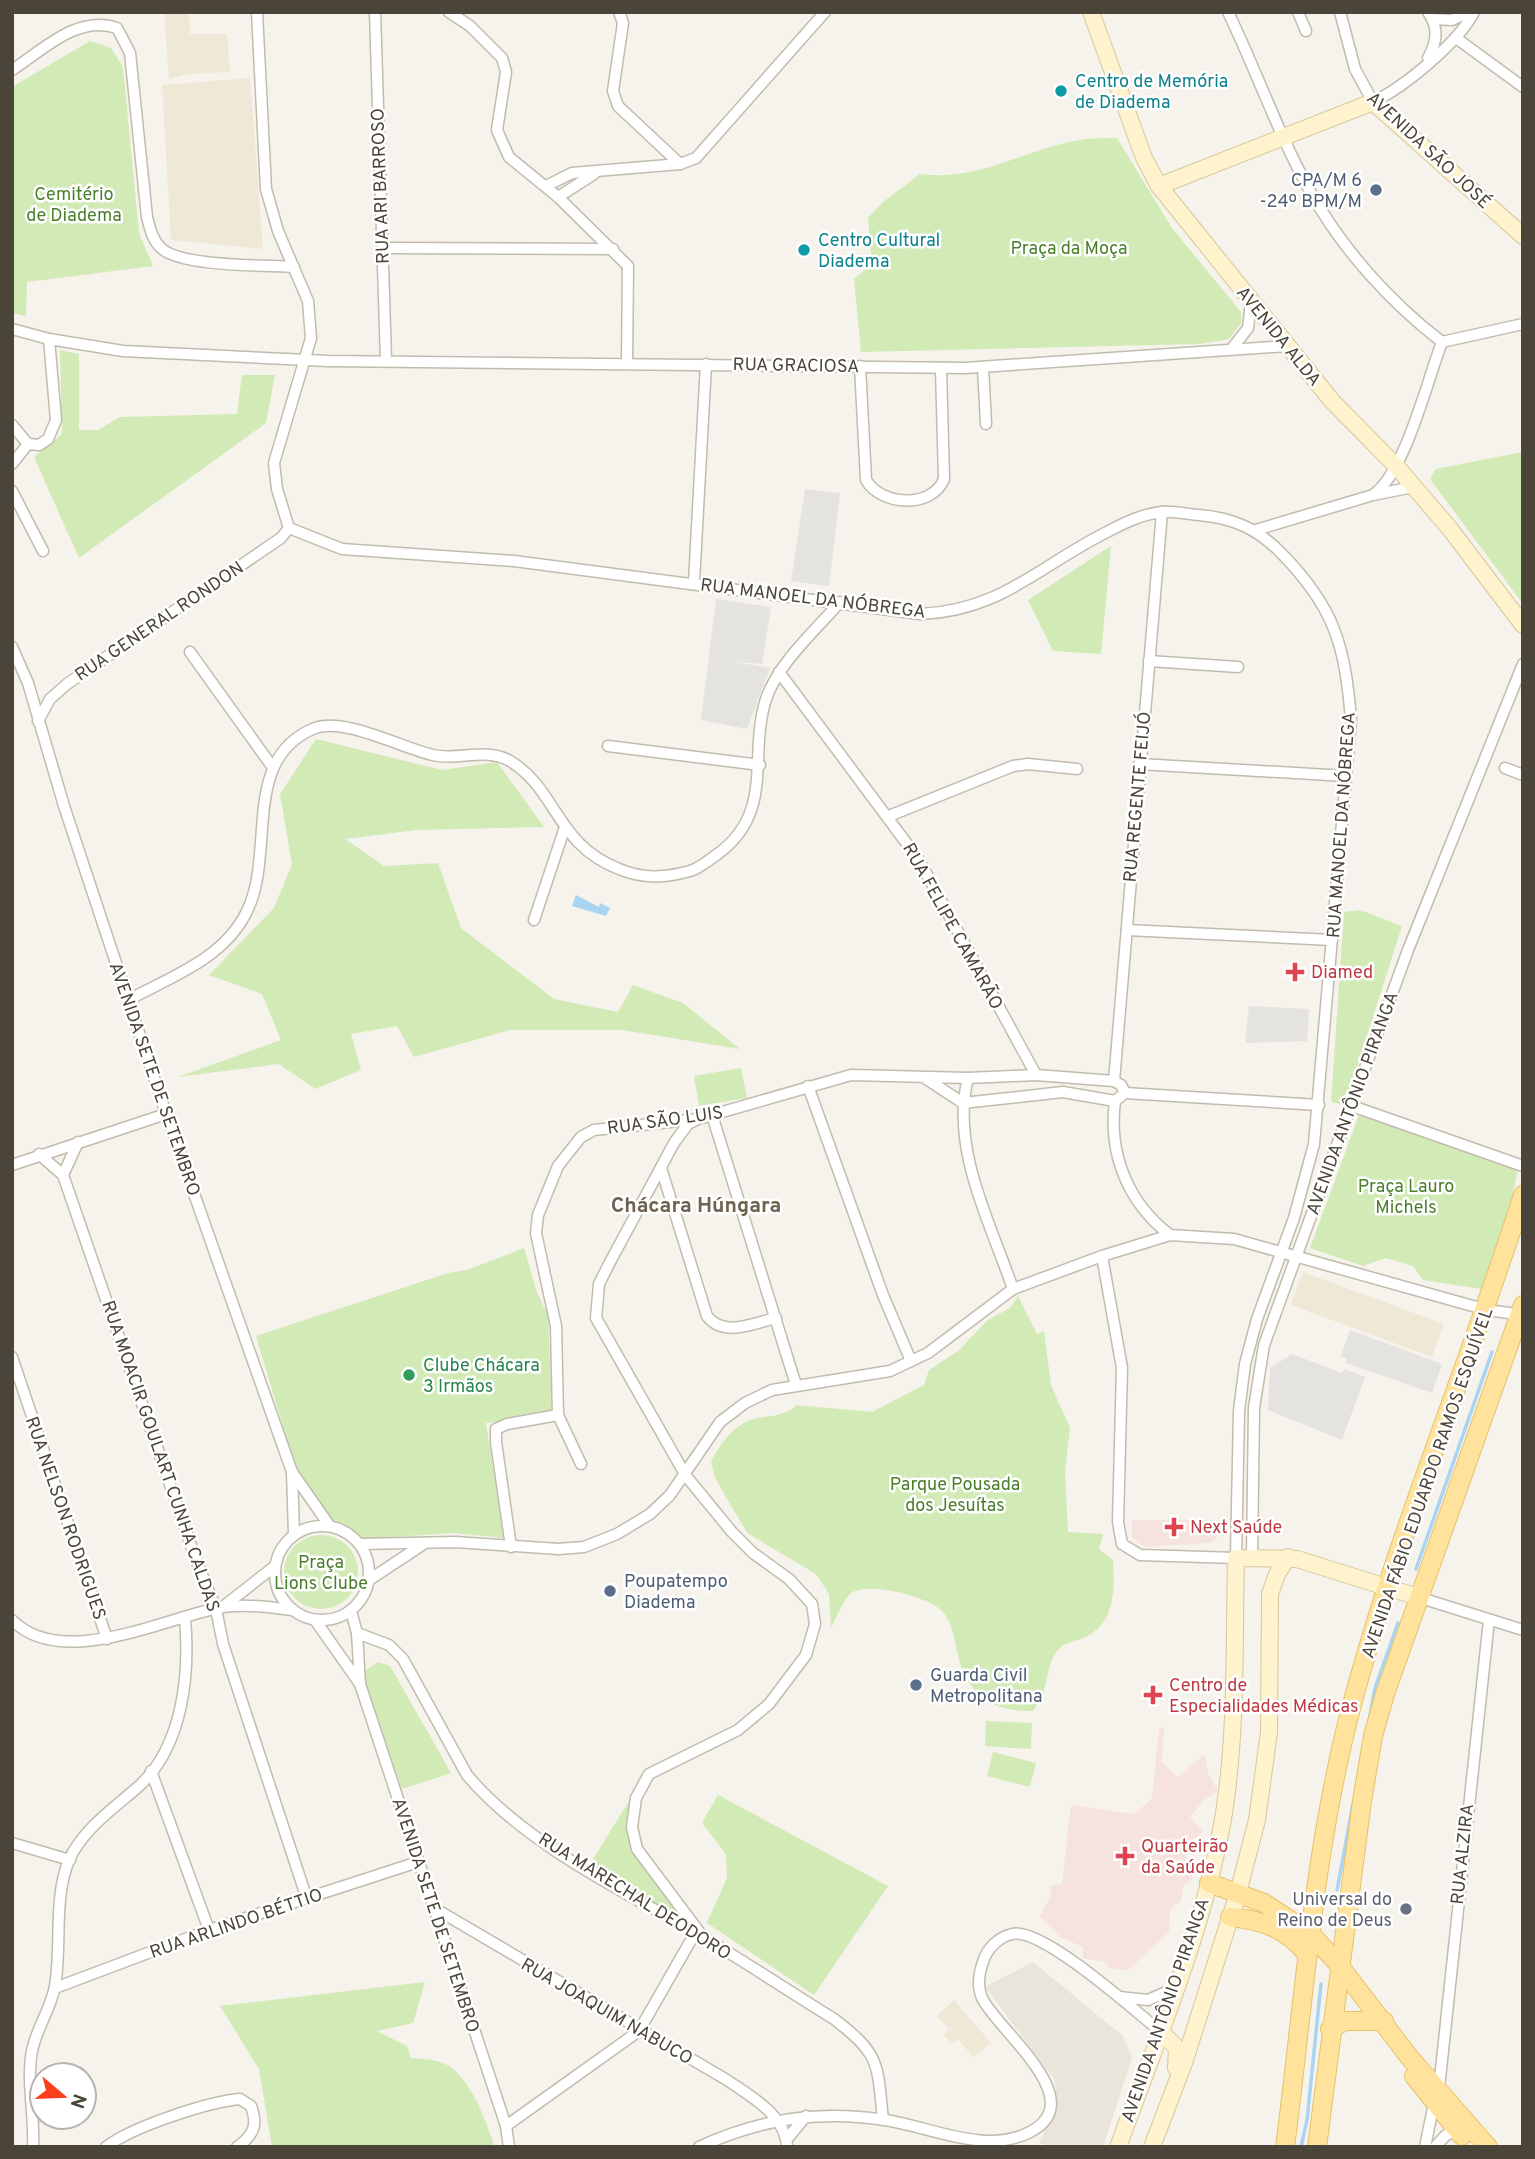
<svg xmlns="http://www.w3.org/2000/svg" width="1535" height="2159" viewBox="0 0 1535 2159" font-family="Overpass,sans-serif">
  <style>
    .residential { fill: #eae5da }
    .education { fill: #efe8d6 }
    .medical { fill: #f6e3e0 }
    .green { fill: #d2eab5 }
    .parking { fill: #e5e3e0 }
    .water { fill: #a9d4f2 }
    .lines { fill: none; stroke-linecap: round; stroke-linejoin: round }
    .stream { stroke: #a9d4f2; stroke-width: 3.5 }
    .street-casing { stroke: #c2bbae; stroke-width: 13 }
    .secondary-casing { stroke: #d6c79b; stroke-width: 18 }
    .primary-casing { stroke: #e6c16a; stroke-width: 20 }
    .street { stroke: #fff; stroke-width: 10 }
    .secondary { stroke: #fff3cd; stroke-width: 16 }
    .primary { stroke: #ffe39c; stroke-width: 18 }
    .culture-dot { fill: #0f9aa8; stroke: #fff; stroke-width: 2.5 }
    .service-dot { fill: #5c6f8a; stroke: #fff; stroke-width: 2.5 }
    .health-dot { fill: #e0444e; stroke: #fff; stroke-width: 2.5 }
    .leisure-dot { fill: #2e9e5b; stroke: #fff; stroke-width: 2.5 }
    .worship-dot { fill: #6b7280; stroke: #fff; stroke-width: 2.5 }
    .labels { text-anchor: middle; stroke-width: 5; stroke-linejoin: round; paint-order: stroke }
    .culture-label { font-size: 18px; fill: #0d838f; stroke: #fff; text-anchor: start }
    .street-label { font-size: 18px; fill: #4b4439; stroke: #fff }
    .service-label { font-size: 18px; fill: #4e5e75; stroke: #fff; text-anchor: start }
    .park-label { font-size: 18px; fill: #4a7f2a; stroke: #fff }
    .health-label { font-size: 18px; fill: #be3a42; stroke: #fff; text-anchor: start }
    .leisure-label { font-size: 18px; fill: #27864d; stroke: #fff; text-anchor: start }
    .worship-label { font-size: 18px; fill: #5b616d; stroke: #fff; text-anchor: end }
    .quarter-label { font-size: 21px; font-weight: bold; fill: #6e6250; stroke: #fff }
  </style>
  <rect width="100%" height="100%" fill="#f6f3ec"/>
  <path class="residential" d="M 1033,1962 L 1123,2036 L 1132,2058 L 1103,2147 L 1053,2147 L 1039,2143 L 1057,2105 L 1055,2080 L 985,1987 Z"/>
  <g class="education">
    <path d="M 164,12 L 189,12 L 190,34 L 227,34 L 230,72 L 187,74 L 169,79 Z"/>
    <path d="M 250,78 L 263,249 L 171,240 L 162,85 Z"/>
    <path d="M 1303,1272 L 1444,1324 L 1432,1357 L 1291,1305 Z"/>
    <path d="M 954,2000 L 991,2043 L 973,2057 L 958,2039 L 953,2044 L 944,2035 L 949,2029 L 937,2016 Z"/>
  </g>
  <g class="medical">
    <path d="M 1132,1520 L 1215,1520 L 1217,1538 L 1210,1543 L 1144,1547 L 1132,1537 Z"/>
    <path d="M 1164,1726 L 1162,1762 L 1178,1777 L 1205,1754 L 1208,1774 L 1218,1791 L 1203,1801 L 1190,1817 L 1203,1831 L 1187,1845 L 1185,1868 L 1194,1878 L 1184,1885 L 1180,1903 L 1175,1904 L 1170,1910 L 1169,1932 L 1128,1970 L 1110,1969 L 1104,1962 L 1083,1958 L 1083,1947 L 1060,1937 L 1040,1917 L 1051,1895 L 1050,1886 L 1062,1884 L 1071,1805 L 1134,1814 L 1152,1799 L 1159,1729 Z"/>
  </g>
  <g class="green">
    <path d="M 90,41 L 111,48 L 123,67 L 139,233 L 153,266 L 27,282 L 26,316 L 12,313 L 12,87 Z"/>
    <path d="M 1117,138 L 1172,228 L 1241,312 L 1241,323 L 1229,339 L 1199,344 L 861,352 L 854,279 L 872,264 L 868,218 L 883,202 L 920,174 C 977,182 1026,149 1079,140 C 1091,138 1105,138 1117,138 Z"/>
    <path d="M 60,350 L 79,354 L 79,430 L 98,430 L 120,417 L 237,414 L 242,375 L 275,375 L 266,423 L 79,558 L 34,457 L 62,434 Z"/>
    <path d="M 1523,452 L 1523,604 L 1430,479 L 1436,469 Z"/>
    <path d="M 1111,546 L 1101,654 L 1053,651 L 1028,600 Z"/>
    <path d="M 316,739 L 442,770 L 497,762 L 544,827 L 417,830 L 345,839 L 384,866 L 438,863 L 461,928 L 554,999 L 618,1012 L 633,985 L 683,1003 L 740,1049 L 622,1030 L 510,1030 L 414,1057 L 397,1026 L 351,1034 L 361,1070 L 315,1089 L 279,1064 L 178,1077 L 281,1040 L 262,994 L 209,975 L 274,908 L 292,864 L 280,794 Z"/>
    <path d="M 1360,910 L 1402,926 L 1345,1105 L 1331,1102 L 1344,912 Z"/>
    <path d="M 741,1068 L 747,1098 L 699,1106 L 694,1076 Z"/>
    <path d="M 1360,1112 L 1519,1164 L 1508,1216 L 1482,1289 L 1423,1280 L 1413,1266 L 1386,1258 L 1363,1266 L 1310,1248 Z"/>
    <path d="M 524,1248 L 537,1293 L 548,1315 L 552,1414 L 486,1423 L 504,1538 L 454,1533 L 362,1539 L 347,1526 L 331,1520 L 296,1470 L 256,1336 L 448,1273 L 467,1270 Z"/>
    <path d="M 1018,1296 L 1037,1334 L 1044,1331 L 1051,1385 L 1070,1428 L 1065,1472 L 1068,1532 L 1103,1534 L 1099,1549 L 1113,1560 C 1115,1591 1115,1626 1081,1639 C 1072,1642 1062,1644 1057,1651 C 1044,1670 1050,1689 1033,1711 C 990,1712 966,1693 957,1651 C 955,1639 951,1620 942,1611 C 929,1597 866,1580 850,1594 C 842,1602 837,1617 831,1627 L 829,1594 L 816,1574 L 747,1533 L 715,1478 L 711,1461 C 720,1446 728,1432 744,1423 C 762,1413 778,1421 797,1405 L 872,1412 L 924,1385 L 929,1370 L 958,1351 L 988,1320 L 1010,1308 Z"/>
    <circle cx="321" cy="1572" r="37"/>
    <path d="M 378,1662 L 390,1666 L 451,1773 L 402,1789 L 364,1683 L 366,1670 Z"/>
    <path d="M 986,1721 L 1032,1723 L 1031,1749 L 985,1746 Z"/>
    <path d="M 993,1752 L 1036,1763 L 1030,1787 L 987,1776 Z"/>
    <path d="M 644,1777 C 639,1786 631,1796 629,1806 C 618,1855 671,1900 699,1935 L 590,1864 Z"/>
    <path d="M 718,1795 L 888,1886 L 814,1995 L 707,1923 L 727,1878 L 726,1854 L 702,1823 Z"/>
    <path d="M 425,1982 L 413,2023 L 377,2031 L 407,2046 L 411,2058 C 423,2059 438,2059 449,2066 C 472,2081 486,2122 495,2147 L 272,2147 L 259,2069 L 220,2006 Z"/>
  </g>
  <g class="parking">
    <path d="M 805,489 L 840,493 L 829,586 L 791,581 Z"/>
    <path d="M 716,599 L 771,607 L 762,664 L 729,661 L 770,668 L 747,729 L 701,720 Z"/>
    <path d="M 1249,1006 L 1309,1009 L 1307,1041 L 1245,1043 Z"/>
    <path d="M 1350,1330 L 1442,1364 L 1432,1393 L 1346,1363 L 1347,1359 L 1341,1356 Z"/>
    <path d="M 1292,1354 L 1342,1373 L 1345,1369 L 1365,1377 L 1342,1440 L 1268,1410 L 1270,1368 Z"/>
  </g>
  <path class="water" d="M 576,895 L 599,907 L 600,903 L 610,908 L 606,916 L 572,906 Z"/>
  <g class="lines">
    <g class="stream">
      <path d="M 1416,1569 L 1492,1352"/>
      <path d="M 1369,1721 L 1375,1688 L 1398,1623"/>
      <path d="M 1337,1890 L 1353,1804"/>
      <path d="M 1301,2147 L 1307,2120 L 1321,1984"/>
    </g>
    <g class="street-casing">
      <g id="street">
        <path d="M 257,12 L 266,189 L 278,231 L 308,301 L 311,338 L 274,463 L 277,489 L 289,528 L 342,549 L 514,561 L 920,614 C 1001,611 1040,565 1107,532 C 1124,523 1142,514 1162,512 C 1173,511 1187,514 1199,515 C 1234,518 1258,529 1282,554 C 1335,608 1345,646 1351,720 L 1314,1144 L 1294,1218 L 1257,1319 L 1245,1364 L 1239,1411 L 1236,1558 L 1140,1555 L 1122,1544 L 1118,1522 L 1122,1368 L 1102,1256"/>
        <path d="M 375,12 L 386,360"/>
        <path d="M 449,12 L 470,26 L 502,58 L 506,72 L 497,130 L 509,157 L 558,197 L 628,266 L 627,363"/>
        <path d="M 619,12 L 623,23 L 613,91 L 618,106 L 680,164"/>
        <path d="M 1228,12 C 1257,72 1279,136 1311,193 C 1343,250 1391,303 1442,342"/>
        <path d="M 1298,12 L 1306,31"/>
        <path d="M 1340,12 L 1355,69 L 1373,102 C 1404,87 1458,43 1474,12"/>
        <path d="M 1428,12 C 1439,28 1437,42 1428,58"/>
        <path d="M 1432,19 L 1452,20 L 1469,12"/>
        <path d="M 1456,38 L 1523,87"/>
        <path d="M 12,70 C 43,50 78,14 117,28 L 130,53 L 147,217 C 150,228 152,239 160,247 C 178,267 265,265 294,267"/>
        <path d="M 546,186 L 572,173 L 680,164 L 696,158 L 825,12"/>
        <path d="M 558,197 L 594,174"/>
        <path d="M 382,248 L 613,249"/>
        <path d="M 12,329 L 49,339 L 123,351 L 328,361 L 965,368 L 1287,346"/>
        <path d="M 1442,342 L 1523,324"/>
        <path d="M 1233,347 L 1248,328 L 1251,302"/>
        <path d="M 860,366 L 866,480 C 881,506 932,509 944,479 L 941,368"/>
        <path d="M 983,367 L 986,424"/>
        <path d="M 12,425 L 28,444 L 39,445 L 48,439 L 56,420 L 49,339"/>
        <path d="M 12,464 L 28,444"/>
        <path d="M 12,491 L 43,551"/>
        <path d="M 1373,495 C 1405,473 1427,381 1442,342"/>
        <path d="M 1256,530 L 1373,495 L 1413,487"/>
        <path d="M 694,582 L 706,364"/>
        <path d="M 12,647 L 28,683 L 64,806 L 166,1114 L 292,1472 L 329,1525"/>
        <path d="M 190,652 L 271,765"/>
        <path d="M 1149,661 L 1238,667"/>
        <path d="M 779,672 L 919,860 L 1036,1075"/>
        <path d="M 38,721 L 50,699 L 67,684 L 281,538 L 289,528"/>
        <path d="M 608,746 L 760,765"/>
        <path d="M 1139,764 L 1346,776"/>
        <path d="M 1505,768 L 1523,775"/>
        <path d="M 889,816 L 1013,766 L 1028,764 L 1077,769"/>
        <path d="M 534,920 L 565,827"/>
        <path d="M 1127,930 L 1332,940"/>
        <path d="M 128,1000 C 171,977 225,958 247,911 C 276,852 240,758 315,728 C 344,717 402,748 433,755 C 458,761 487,747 510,761 C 557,789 556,845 619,869 C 643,879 665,878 690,871 C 700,868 710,859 719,853 C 775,811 748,755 766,699 C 779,662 815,631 840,602"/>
        <path d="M 968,1078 C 950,1148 991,1224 1013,1289"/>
        <path d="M 1114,1081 L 1162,512"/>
        <path d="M 808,1086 L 883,1295 L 911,1361"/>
        <path d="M 1125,1093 L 1319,1105"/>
        <path d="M 1115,1101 C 1108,1154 1128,1203 1170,1235"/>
        <path d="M 1352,1106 L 1523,1166"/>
        <path d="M 712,1115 L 796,1385"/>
        <path d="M 696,1120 L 688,1124 L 674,1143 L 609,1264 L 599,1284 L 596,1318 L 686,1476 L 732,1532 L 753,1553 L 789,1579 L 812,1604 L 815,1624 L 806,1655 L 769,1704 L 738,1730 L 649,1774 L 636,1798 L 632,1827 L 637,1849 L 703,1937"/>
        <path d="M 39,1154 L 63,1175 L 195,1557 L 216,1609 L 223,1644 L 307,1899"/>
        <path d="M 12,1165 L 166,1114"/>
        <path d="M 661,1168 L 707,1316 C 724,1338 754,1323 776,1318"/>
        <path d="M 63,1175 L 78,1142"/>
        <path d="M 12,1357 L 107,1639"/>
        <path d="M 581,1464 L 558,1415 L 556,1326 L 536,1233 L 538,1215 L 558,1166 L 581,1137 L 594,1130 L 698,1119 L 851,1075 L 968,1078 L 1036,1075 L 1114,1081 L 1121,1085 L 1125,1093 L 1115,1101 L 1063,1092 L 963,1103 L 925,1078"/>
        <path d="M 292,1472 L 294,1534"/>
        <circle cx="322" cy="1573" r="47"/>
        <path d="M 360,1544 L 455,1542 L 558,1549 L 584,1547 L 617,1534 L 650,1514 L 670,1495 L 720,1422 L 745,1403 L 772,1390 L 890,1371 L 928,1353 L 1013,1289 L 1102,1256 L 1170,1235 L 1234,1239 L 1487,1310 L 1523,1315"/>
        <path d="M 511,1547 L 496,1442 L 496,1429 L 507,1424 L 558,1415"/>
        <path d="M 1252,1557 L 1254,1408 L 1264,1345 L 1408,950 L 1523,664"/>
        <path d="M 369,1580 L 425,1543"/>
        <path d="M 1421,1598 L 1523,1630"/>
        <path d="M 224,1606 L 275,1566"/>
        <path d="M 351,1611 L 357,1633 L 360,1684 L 506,2126 L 509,2147"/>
        <path d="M 12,1620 C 62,1671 166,1617 223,1607 C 246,1604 270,1607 292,1610"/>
        <path d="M 315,1620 L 360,1684"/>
        <path d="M 357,1633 L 389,1645 L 403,1659 L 467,1775 C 526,1845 624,1891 703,1937 C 747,1963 790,1992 834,2019 C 881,2055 877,2063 883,2120"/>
        <path d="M 151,1771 L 209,1930"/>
        <path d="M 12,1843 L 70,1860"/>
        <path d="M 434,1908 L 727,2080 C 750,2096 786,2115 787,2147"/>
        <path d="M 55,1988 L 209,1930 L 418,1862"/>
        <path d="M 1119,1997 L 1148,2000 L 1175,1988"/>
        <path d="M 1439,2088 L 1489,1620"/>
        <path d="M 506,2126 L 639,2031 L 695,1933"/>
        <path d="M 787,2139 L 806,2116"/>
        <path d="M 33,2147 C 35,2116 26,2082 32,2051 C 36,2029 51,2009 55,1986 C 62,1946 53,1899 69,1860 C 83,1829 114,1808 138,1787 C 183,1747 190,1674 185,1619"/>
        <path d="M 106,2147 C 132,2127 207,2102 240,2099 L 251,2106 C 258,2125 254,2135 237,2147"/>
        <path d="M 699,2147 C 760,2119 818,2110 885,2120 C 931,2127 986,2155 1030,2132 C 1092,2100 997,2030 982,1998 C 977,1986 979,1973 983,1962 C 987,1948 999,1937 1012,1934 C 1041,1926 1135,2011 1160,2031"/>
        <path d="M 1425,2147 L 1434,2103"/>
        <path d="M 1435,2147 L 1446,2135 L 1458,2131"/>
      </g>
    </g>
    <g class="secondary-casing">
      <g id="secondary">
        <path d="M 1091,12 L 1144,158 L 1159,186 L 1332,401 L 1397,467 L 1450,529 L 1523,625"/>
        <path d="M 1159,186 L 1373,102 L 1523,236"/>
        <path d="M 1160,2031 L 1177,2048 L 1176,2068"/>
        <path d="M 1118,2147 C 1158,2038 1205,1927 1224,1813 C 1237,1729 1234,1642 1236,1558 L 1297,1559 L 1421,1598"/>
        <path d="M 1152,2147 L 1184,2063 L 1238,1893 L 1257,1820 L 1269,1732 L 1270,1594 L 1277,1574 L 1288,1557"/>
      </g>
    </g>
    <g class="primary-casing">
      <g id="primary">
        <path d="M 1209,1883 L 1264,1903 L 1310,1933 L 1339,1965 L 1410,2058 L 1488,2147"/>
        <path d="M 1230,1917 C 1262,1920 1285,1928 1306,1953"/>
        <path d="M 1330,2029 L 1345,2021 L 1384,2021"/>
        <path d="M 1414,2076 L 1462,2136"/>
        <path d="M 1285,2147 C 1304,2002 1313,1855 1350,1712 C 1396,1537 1468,1368 1523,1195"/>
        <path d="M 1317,2147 L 1362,1801 L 1373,1736 L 1385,1694 L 1523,1305"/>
      </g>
    </g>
    <use href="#street" class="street"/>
    <use href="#secondary" class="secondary"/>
    <use href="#primary" class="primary"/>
  </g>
  <g class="culture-dot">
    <circle cx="1061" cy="91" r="7"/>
    <circle cx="804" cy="250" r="7"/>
  </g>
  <g class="service-dot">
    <circle cx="1376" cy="190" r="7"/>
    <circle cx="610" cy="1591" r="7"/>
    <circle cx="916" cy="1685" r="7"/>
  </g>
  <g class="health-dot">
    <path d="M1291.5 961.5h7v7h7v7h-7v7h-7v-7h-7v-7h7z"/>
    <path d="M1170.5 1516.5h7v7h7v7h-7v7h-7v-7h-7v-7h7z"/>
    <path d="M1149.5 1684.5h7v7h7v7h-7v7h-7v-7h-7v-7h7z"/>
    <path d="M1121.5 1845.5h7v7h7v7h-7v7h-7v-7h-7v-7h7z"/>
  </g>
  <circle class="leisure-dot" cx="409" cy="1375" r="7"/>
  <circle class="worship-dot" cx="1406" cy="1909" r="7"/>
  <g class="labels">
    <g class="culture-label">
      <text x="1075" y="87">Centro de Memória<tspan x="1075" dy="21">de Diadema</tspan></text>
      <text x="818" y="246">Centro Cultural<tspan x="818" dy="21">Diadema</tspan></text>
    </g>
    <g class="street-label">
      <text transform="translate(1429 150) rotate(43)" y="6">AVENIDA SÃO JOSÉ</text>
      <text transform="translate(380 186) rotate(-92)" y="6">RUA ARI BARROSO</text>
      <text transform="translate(1279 336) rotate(51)" y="6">AVENIDA ALDA</text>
      <text transform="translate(796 365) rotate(1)" y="6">RUA GRACIOSA</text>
      <text transform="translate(813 598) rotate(7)" y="6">RUA MANOEL DA NÓBREGA</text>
      <text transform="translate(159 621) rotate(-34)" y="6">RUA GENERAL RONDON</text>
      <text transform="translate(1137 797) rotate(-85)" y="6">RUA REGENTE FEIJÓ</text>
      <text transform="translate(1341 825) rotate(-86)" y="6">RUA MANOEL DA NÓBREGA</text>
      <text transform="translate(953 926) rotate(61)" y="6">RUA FELIPE CAMARÃO</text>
      <text transform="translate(155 1079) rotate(71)" y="6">AVENIDA SETE DE SETEMBRO</text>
      <text transform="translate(1352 1103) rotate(-70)" y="6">AVENIDA ANTÔNIO PIRANGA</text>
      <text transform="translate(665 1120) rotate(-8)" y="6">RUA SÃO LUIS</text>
      <text transform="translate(161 1456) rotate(71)" y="6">RUA MOACIR GOULART CUNHA CALDAS</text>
      <text transform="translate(1427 1483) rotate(-71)" y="6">AVENIDA FÁBIO EDUARDO RAMOS ESQUÍVEL</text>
      <text transform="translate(66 1518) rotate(71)" y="6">RUA NELSON RODRIGUES</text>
      <text transform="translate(1462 1854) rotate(-84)" y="6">RUA ALZIRA</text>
      <text transform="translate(635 1896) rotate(32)" y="6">RUA MARECHAL DEODORO</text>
      <text transform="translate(436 1915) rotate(72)" y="6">AVENIDA SETE DE SETEMBRO</text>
      <text transform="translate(236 1923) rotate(-19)" y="6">RUA ARLINDO BÉTTIO</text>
      <text transform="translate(1165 2010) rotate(-71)" y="6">AVENIDA ANTÔNIO PIRANGA</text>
      <text transform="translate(607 2011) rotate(30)" y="6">RUA JOAQUIM NABUCO</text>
    </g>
    <g class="service-label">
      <text x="1362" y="186" text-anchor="end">CPA/M 6<tspan x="1362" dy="21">-24º BPM/M</tspan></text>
      <text x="624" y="1587">Poupatempo<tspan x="624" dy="21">Diadema</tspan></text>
      <text x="930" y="1681">Guarda Civil<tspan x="930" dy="21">Metropolitana</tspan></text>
    </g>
    <g class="park-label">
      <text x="74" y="200">Cemitério<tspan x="74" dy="21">de Diadema</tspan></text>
      <text x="1069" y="254">Praça da Moça</text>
      <text x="1406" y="1192">Praça Lauro<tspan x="1406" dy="21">Michels</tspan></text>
      <text x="955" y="1490">Parque Pousada<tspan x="955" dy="21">dos Jesuítas</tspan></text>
      <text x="321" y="1568">Praça<tspan x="321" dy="21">Lions Clube</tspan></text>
    </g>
    <g class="health-label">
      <text x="1311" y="978">Diamed</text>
      <text x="1190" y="1533">Next Saúde</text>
      <text x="1169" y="1691">Centro de<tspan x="1169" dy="21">Especialidades Médicas</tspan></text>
      <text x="1141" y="1852">Quarteirão<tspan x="1141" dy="21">da Saúde</tspan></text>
    </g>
    <g class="leisure-label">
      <text x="423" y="1371">Clube Chácara<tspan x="423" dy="21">3 Irmãos</tspan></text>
    </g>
    <g class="worship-label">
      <text x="1392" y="1905">Universal do<tspan x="1392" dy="21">Reino de Deus</tspan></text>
    </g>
    <g class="quarter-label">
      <text x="696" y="1212">Chácara Húngara</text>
    </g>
  </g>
  <rect width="1535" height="2159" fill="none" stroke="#4b4439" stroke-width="28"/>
  <g transform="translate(63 2096) rotate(109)"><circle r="33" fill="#ffffff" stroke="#b7b4b0" stroke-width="2"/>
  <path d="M0-5L12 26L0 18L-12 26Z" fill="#fc3f1d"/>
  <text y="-10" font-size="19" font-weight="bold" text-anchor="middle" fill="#4b4439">N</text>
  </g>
</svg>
